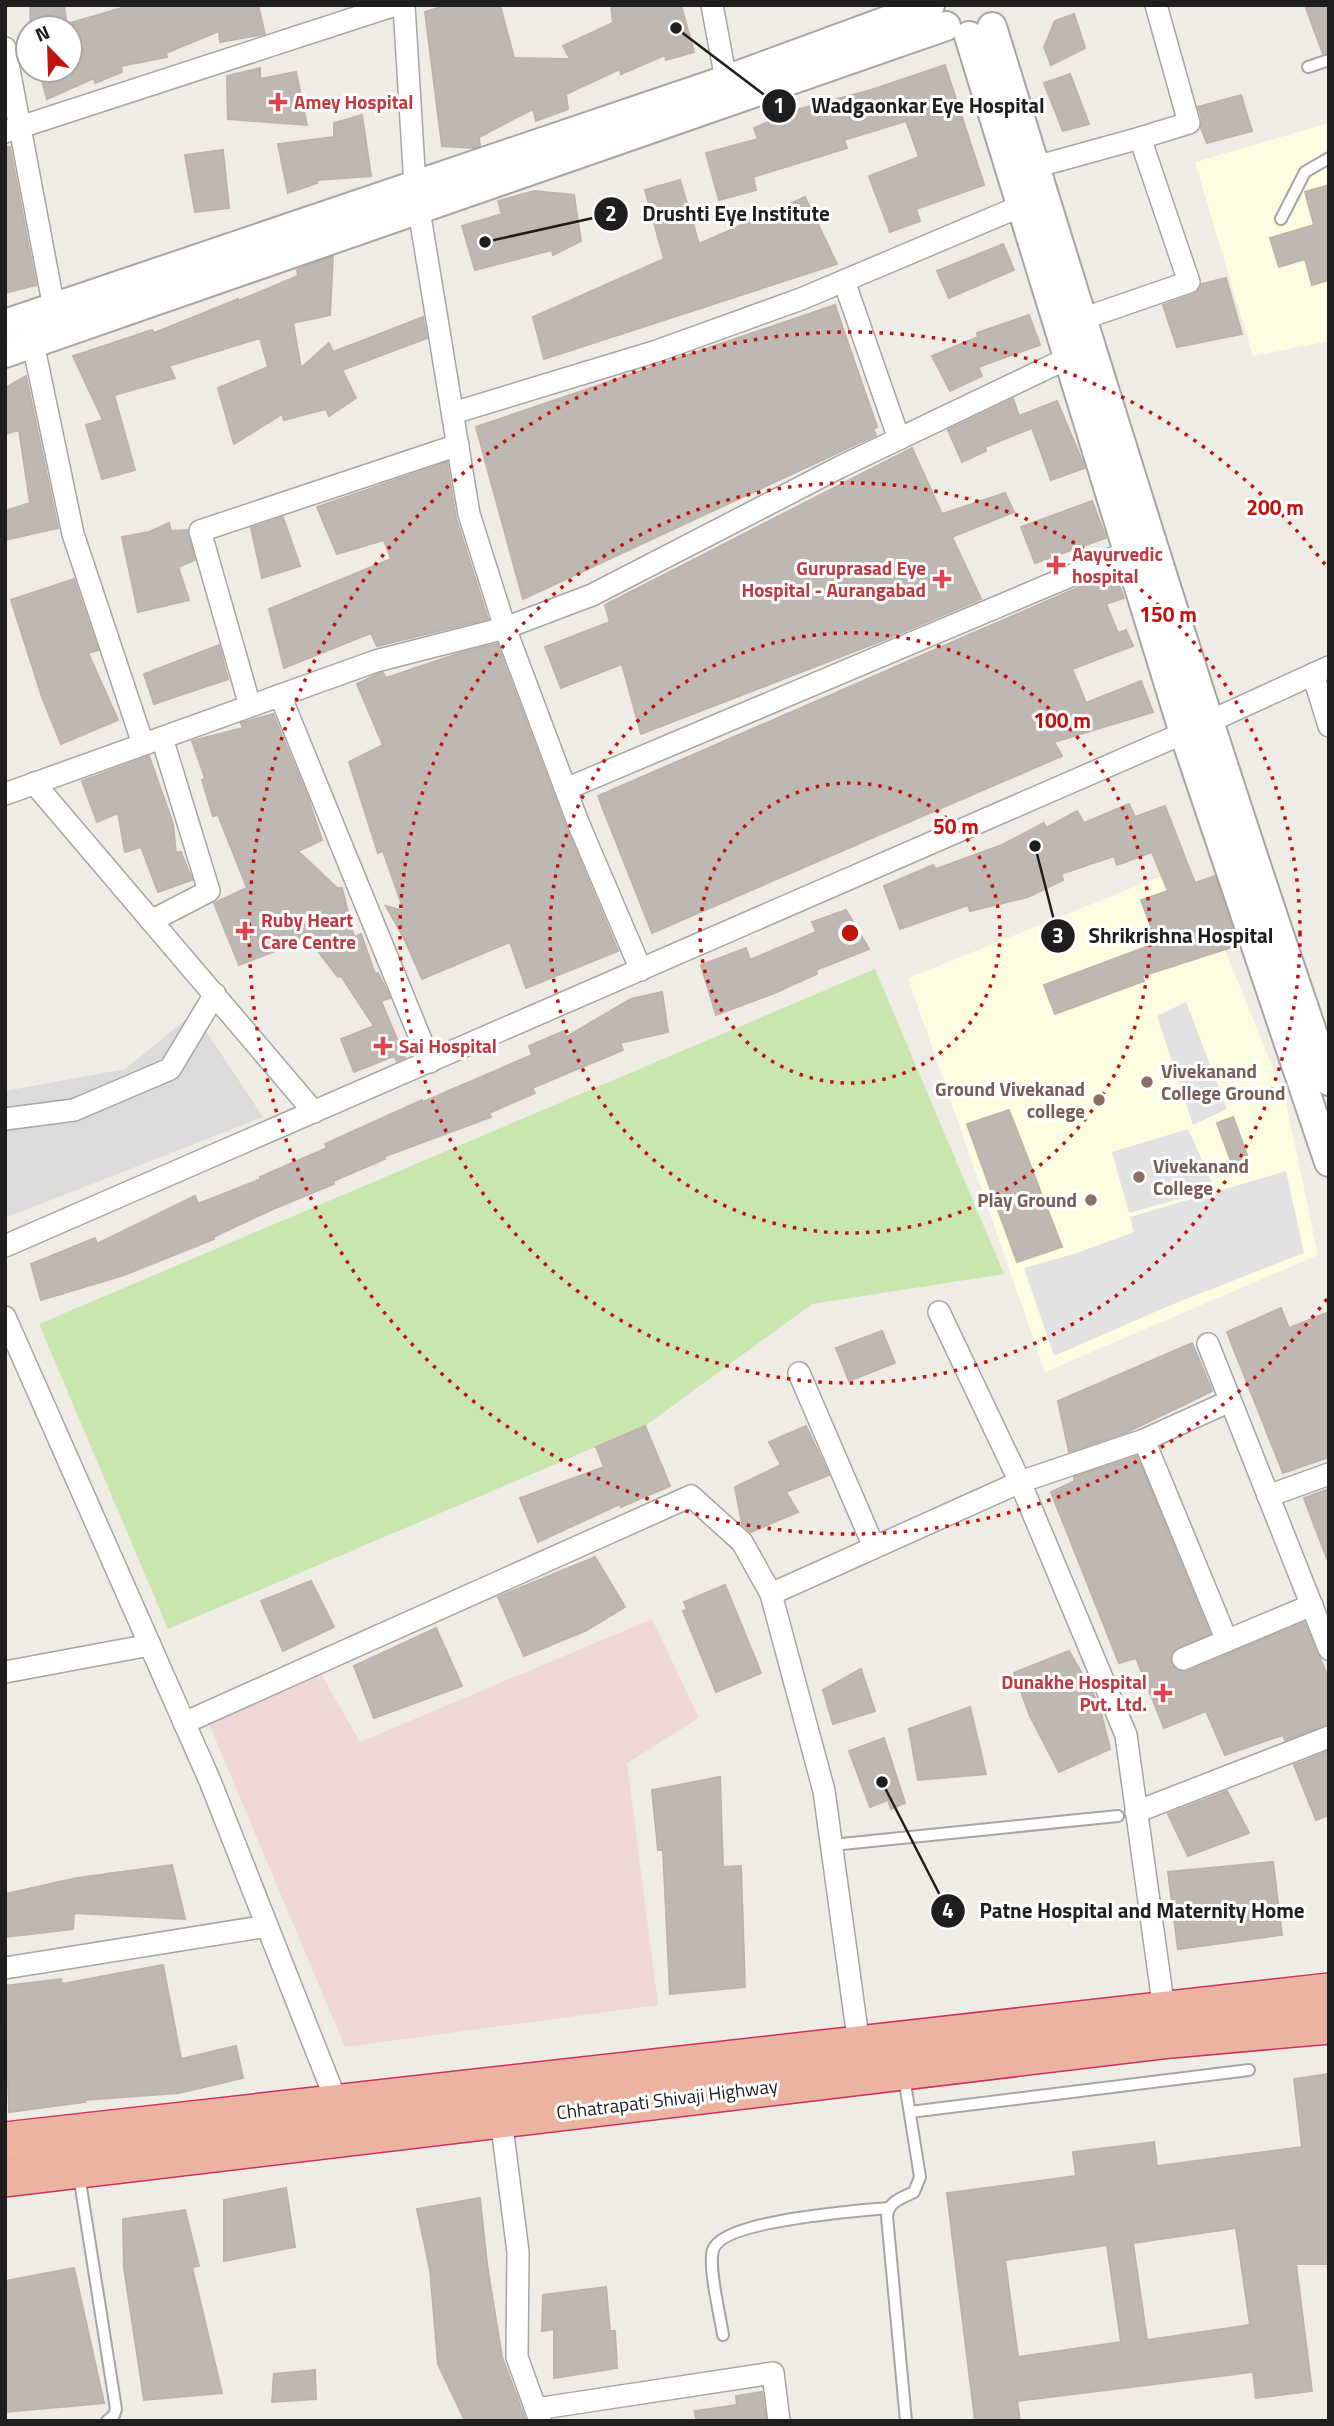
<svg xmlns="http://www.w3.org/2000/svg" width="1334" height="2426" viewBox="0 0 1334 2426" font-family="'Titillium Web',sans-serif">
  <style>
    .residential { fill: #dcdbdb }
    .commercial { fill: #eed7d5 }
    .education { fill: #fcfde0 }
    .grass { fill: #c8e6ae }
    .parking { fill: #e2e2e2 }
    .building { fill: #bfb8b2; stroke: #bfb3a8; stroke-width: 2; fill-rule: evenodd }
    .lines { fill: none; stroke-linecap: round; stroke-linejoin: round }
    .service-casing { stroke: #a5a5a5; stroke-width: 14 }
    .minor-casing { stroke: #a5a5a5; stroke-width: 24 }
    .tertiary-casing { stroke: #a5a5a5; stroke-width: 32 }
    .trunk-casing { stroke: #cf2f61; stroke-width: 40 }
    .service { stroke: #fff; stroke-width: 10 }
    .minor { stroke: #fff; stroke-width: 21 }
    .tertiary { stroke: #fff; stroke-width: 28 }
    .trunk { stroke: #ecb4a0; stroke-width: 37 }
    .ring { fill: none; stroke: #c0130d; stroke-width: 3.5; stroke-dasharray: 3.5 7 }
    .health-dot { fill: #e0444e; stroke: #fff; stroke-width: 2.5 }
    .education-dot { fill: #8d6e63; stroke: #fff; stroke-width: 2.5 }
    .labels { text-anchor: middle; stroke-width: 6; stroke-linejoin: round; paint-order: stroke }
    .health-label { font-size: 19px; font-weight: bold; fill: #be3a42; stroke: #fff; text-anchor: start }
    .education-label { font-size: 19px; font-weight: bold; fill: #785e54; stroke: #fff; text-anchor: start }
    .street-label { font-size: 19px; fill: #1e1e1e; stroke: #fff }
    .centre { fill: #c0130d; stroke: #fff; stroke-width: 3.5 }
    .ring-label { font-size: 21px; text-anchor: middle; font-weight: bold; fill: #c0130d; stroke: #fff; stroke-width: 6; stroke-linejoin: round; paint-order: stroke }
    .leader { fill: none; stroke: #1e1e1e; stroke-width: 2.5 }
    .callout-dot { fill: #1e1e1e; stroke: #fff; stroke-width: 2.5 }
    .mark-label { font-size: 21px; text-anchor: middle; font-weight: bold; fill: #fff }
    .callout-label { font-size: 21px; text-anchor: middle; font-weight: bold; fill: #1e1e1e; stroke: #fff; stroke-width: 6; stroke-linejoin: round; paint-order: stroke }
  </style>
  <rect width="100%" height="100%" fill="#efece5"/>
  <path class="residential" d="M 194,1013 L 263,1117 L 5,1218 L 5,1091 L 125,1069 Z"/>
  <path class="commercial" d="M 652,1619 L 699,1718 L 627,1763 L 658,2005 L 345,2047 L 209,1724 L 321,1674 L 360,1742 Z"/>
  <g class="education">
    <path d="M 1329,123 L 1329,341 L 1253,356 L 1195,162 Z"/>
    <path d="M 1174,871 L 1210,913 L 1285,1098 L 1318,1255 L 1045,1372 L 908,978 Z"/>
  </g>
  <path class="grass" d="M 875,969 L 1004,1274 L 812,1304 L 645,1426 L 168,1629 L 39,1324 Z"/>
  <g class="parking">
    <path d="M 1186,1002 L 1227,1109 L 1193,1125 L 1157,1016 Z"/>
    <path d="M 1188,1129 L 1215,1189 L 1129,1213 L 1112,1152 Z"/>
    <path d="M 1286,1171 L 1304,1253 L 1171,1305 L 1054,1356 L 1024,1268 L 1074,1254 L 1134,1232 L 1130,1217 Z"/>
  </g>
  <g class="building">
    <path d="M 30,5 L 64,5 L 67,28 L 31,28 Z"/>
    <path d="M 132,5 L 258,5 L 265,34 L 220,42 L 219,31 L 166,53 L 167,57 L 121,66 L 122,72 L 95,83 L 94,78 L 47,99 L 39,70 L 70,70 L 70,23 Z"/>
    <path d="M 447,5 L 500,5 L 514,58 L 570,59 L 563,46 L 613,23 L 611,5 L 681,5 L 694,52 L 666,60 L 665,55 L 621,74 L 620,69 L 566,94 L 568,109 L 536,121 L 533,109 L 479,137 L 480,146 L 474,148 L 442,146 L 425,12 Z"/>
    <path d="M 1305,5 L 1329,5 L 1329,52 L 1323,54 Z"/>
    <path d="M 1074,14 L 1085,48 L 1051,65 L 1044,47 L 1055,21 Z"/>
    <path d="M 945,65 L 984,185 L 916,209 L 920,221 L 890,232 L 869,176 L 919,157 L 906,121 L 844,140 L 847,148 L 753,177 L 756,190 L 719,200 L 706,153 L 758,139 L 754,128 L 796,110 L 871,90 Z"/>
    <path d="M 260,68 L 260,79 L 296,72 L 307,125 L 228,119 L 227,76 Z"/>
    <path d="M 1070,74 L 1089,124 L 1063,131 L 1044,83 Z"/>
    <path d="M 1241,95 L 1252,131 L 1207,143 L 1201,128 L 1202,120 L 1198,107 Z"/>
    <path d="M 362,115 L 371,176 L 317,180 L 317,183 L 288,193 L 278,144 L 334,137 L 334,123 Z"/>
    <path d="M 5,147 L 10,147 L 36,285 L 5,293 Z"/>
    <path d="M 223,150 L 229,208 L 195,212 L 185,155 Z"/>
    <path d="M 680,180 L 699,244 L 805,197 L 837,264 L 544,359 L 533,317 L 664,259 L 645,190 Z"/>
    <path d="M 1329,185 L 1329,280 L 1312,285 L 1305,259 L 1279,267 L 1270,238 L 1314,225 L 1305,192 Z"/>
    <path d="M 534,191 L 574,195 L 581,241 L 553,255 L 552,250 L 475,270 L 462,226 L 502,214 L 498,201 Z"/>
    <path d="M 1003,244 L 1014,270 L 949,298 L 937,271 Z"/>
    <path d="M 333,256 L 330,315 L 293,323 L 301,368 L 329,343 L 333,352 L 423,317 L 427,338 L 342,370 L 356,398 L 329,416 L 326,409 L 284,420 L 282,414 L 234,444 L 218,388 L 268,367 L 260,338 L 169,366 L 175,378 L 114,395 L 135,470 L 102,479 L 86,425 L 103,420 L 73,356 L 152,330 L 154,333 L 238,299 L 238,301 L 298,276 L 297,270 Z"/>
    <path d="M 1226,278 L 1242,334 L 1177,347 L 1163,305 L 1194,294 L 1202,284 Z"/>
    <path d="M 835,305 L 877,427 L 873,429 L 876,435 L 523,599 L 476,427 Z"/>
    <path d="M 1029,315 L 1040,345 L 978,367 L 982,376 L 950,391 L 932,356 L 978,337 L 977,333 Z"/>
    <path d="M 26,376 L 58,528 L 5,540 L 5,511 L 30,503 L 19,430 L 5,434 L 5,388 Z"/>
    <path d="M 1013,399 L 1019,416 L 1057,401 L 1085,468 L 1051,480 L 1032,428 L 985,447 L 986,451 L 962,462 L 948,430 Z"/>
    <path d="M 912,448 L 942,514 L 1005,493 L 1014,512 L 952,537 L 981,599 L 886,639 L 641,734 L 622,664 L 561,688 L 545,647 L 610,622 L 605,605 Z"/>
    <path d="M 447,462 L 456,518 L 488,619 L 377,646 L 371,633 L 284,668 L 269,609 L 391,559 L 384,540 L 337,554 L 317,507 Z"/>
    <path d="M 1092,501 L 1106,538 L 1035,563 L 1021,527 Z"/>
    <path d="M 283,517 L 300,566 L 262,578 L 251,528 Z"/>
    <path d="M 169,523 L 171,531 L 187,530 L 195,560 L 178,567 L 189,600 L 138,612 L 122,537 L 149,532 Z"/>
    <path d="M 1114,572 L 1124,598 L 1106,604 L 1118,633 L 1126,630 L 1133,646 L 1072,669 L 1086,703 L 1141,681 L 1153,712 L 1054,742 L 1062,756 L 652,933 L 598,796 Z"/>
    <path d="M 74,579 L 98,650 L 88,653 L 118,720 L 61,744 L 42,697 L 11,600 Z"/>
    <path d="M 497,644 L 567,830 L 618,951 L 526,988 L 510,942 L 422,979 L 404,938 L 386,906 L 404,911 L 383,851 L 378,853 L 349,762 L 383,745 L 357,684 L 380,673 L 383,673 L 386,678 L 463,652 Z"/>
    <path d="M 219,645 L 228,679 L 154,704 L 144,674 Z"/>
    <path d="M 273,714 L 308,798 L 322,840 L 298,851 L 337,888 L 342,888 L 354,937 L 361,934 L 375,974 L 378,973 L 390,998 L 381,1001 L 405,1058 L 397,1061 L 394,1056 L 354,1072 L 341,1039 L 374,1026 L 341,976 L 338,977 L 310,941 L 299,945 L 298,942 L 239,965 L 214,903 L 247,888 L 218,815 L 213,816 L 202,780 L 205,778 L 192,741 L 243,728 L 241,723 Z"/>
    <path d="M 149,756 L 173,824 L 176,853 L 181,852 L 192,880 L 158,892 L 141,847 L 125,852 L 118,813 L 97,822 L 82,781 Z"/>
    <path d="M 1129,804 L 1135,817 L 1165,806 L 1195,883 L 1215,876 L 1238,945 L 1142,976 L 1144,981 L 1055,1014 L 1044,985 L 1157,943 L 1141,900 L 1168,891 L 1152,852 L 1117,865 L 1114,856 L 1061,874 L 1063,880 L 1028,897 L 970,911 L 968,905 L 900,929 L 884,886 L 933,865 L 936,869 L 1002,845 L 1044,823 L 1046,828 L 1077,811 L 1084,823 Z"/>
    <path d="M 846,910 L 869,949 L 816,970 L 817,974 L 772,994 L 716,1015 L 701,965 L 746,948 L 750,960 L 816,932 L 812,922 Z"/>
    <path d="M 662,992 L 668,1032 L 620,1043 L 623,1050 L 532,1088 L 535,1093 L 489,1113 L 491,1117 L 383,1157 L 385,1159 L 333,1181 L 334,1184 L 273,1209 L 213,1237 L 214,1239 L 124,1275 L 41,1300 L 31,1264 L 95,1238 L 97,1244 L 195,1196 L 198,1204 L 261,1179 L 260,1177 L 327,1148 L 325,1144 L 422,1100 L 423,1102 L 532,1055 L 529,1046 L 564,1031 L 566,1037 L 631,999 Z"/>
    <path d="M 1009,1110 L 1062,1247 L 1017,1262 L 967,1124 Z"/>
    <path d="M 1233,1117 L 1248,1158 L 1232,1164 L 1217,1123 Z"/>
    <path d="M 1281,1308 L 1289,1328 L 1329,1312 L 1329,1457 L 1283,1473 L 1227,1332 Z"/>
    <path d="M 882,1331 L 895,1363 L 849,1381 L 836,1348 Z"/>
    <path d="M 1192,1343 L 1212,1391 L 1127,1432 L 1069,1452 L 1058,1401 Z"/>
    <path d="M 645,1426 L 670,1486 L 621,1507 L 620,1504 L 538,1542 L 520,1498 L 604,1467 L 596,1447 Z"/>
    <path d="M 806,1426 L 829,1475 L 786,1492 L 798,1512 L 751,1532 L 742,1524 L 735,1487 L 781,1465 L 769,1442 Z"/>
    <path d="M 1137,1456 L 1210,1634 L 1173,1651 L 1170,1658 L 1171,1665 L 1181,1672 L 1188,1671 L 1304,1622 L 1329,1679 L 1329,1724 L 1285,1740 L 1283,1735 L 1225,1755 L 1206,1711 L 1164,1728 L 1136,1658 L 1119,1663 L 1051,1492 L 1075,1481 L 1074,1477 Z"/>
    <path d="M 1329,1489 L 1329,1559 L 1327,1559 L 1304,1498 Z"/>
    <path d="M 595,1557 L 625,1607 L 585,1631 L 524,1656 L 498,1597 Z"/>
    <path d="M 311,1581 L 334,1627 L 283,1651 L 261,1601 Z"/>
    <path d="M 725,1585 L 761,1673 L 716,1692 L 683,1611 L 687,1610 L 684,1602 Z"/>
    <path d="M 436,1628 L 462,1686 L 374,1718 L 354,1666 Z"/>
    <path d="M 1069,1651 L 1099,1704 L 1110,1749 L 1059,1772 L 1030,1716 L 1014,1673 Z"/>
    <path d="M 861,1669 L 875,1711 L 833,1724 L 823,1690 Z"/>
    <path d="M 970,1707 L 986,1774 L 918,1780 L 909,1729 Z"/>
    <path d="M 884,1738 L 905,1803 L 891,1809 L 888,1800 L 870,1807 L 849,1751 Z"/>
    <path d="M 1329,1751 L 1329,1815 L 1316,1820 L 1294,1765 Z"/>
    <path d="M 720,1777 L 723,1867 L 741,1866 L 745,1987 L 670,1994 L 663,1850 L 658,1850 L 652,1790 Z"/>
    <path d="M 1227,1791 L 1249,1833 L 1188,1856 L 1168,1814 Z"/>
    <path d="M 1273,1862 L 1282,1935 L 1178,1949 L 1168,1872 Z"/>
    <path d="M 172,1865 L 185,1919 L 74,1913 L 73,1929 L 5,1937 L 5,1894 L 77,1878 Z"/>
    <path d="M 163,1965 L 181,2059 L 236,2046 L 243,2078 L 179,2093 L 84,2100 L 85,2102 L 9,2112 L 5,1986 L 61,1979 L 62,1984 Z"/>
    <path d="M 1329,2074 L 1329,2264 L 1296,2264 L 1312,2391 L 1256,2398 L 1253,2372 L 1017,2401 L 1020,2421 L 975,2421 L 947,2193 L 1076,2176 L 1073,2152 L 1154,2142 L 1157,2166 L 1302,2147 L 1294,2079 ZM 1236,2228 L 1250,2325 L 1147,2340 L 1133,2243 ZM 1107,2245 L 1121,2342 L 1018,2357 L 1005,2260 Z"/>
    <path d="M 286,2188 L 295,2247 L 224,2261 L 224,2200 Z"/>
    <path d="M 480,2198 L 487,2264 L 502,2357 L 526,2421 L 465,2421 L 438,2364 L 430,2270 L 417,2209 Z"/>
    <path d="M 185,2210 L 199,2266 L 192,2267 L 222,2393 L 144,2400 L 124,2268 L 123,2219 Z"/>
    <path d="M 74,2268 L 104,2403 L 5,2412 L 5,2281 Z"/>
    <path d="M 606,2287 L 610,2331 L 615,2331 L 617,2368 L 554,2378 L 554,2329 L 542,2331 L 543,2295 Z"/>
    <path d="M 315,2370 L 316,2399 L 272,2402 L 274,2374 Z"/>
    <path d="M 762,2392 L 766,2421 L 696,2421 L 695,2411 L 737,2405 L 736,2396 Z"/>
  </g>
  <g class="lines">
    <g class="service-casing">
      <g id="service">
        <path d="M 1308,67 L 1329,60"/>
        <path d="M 1281,219 L 1305,172 L 1329,158"/>
        <path d="M 832,1845 L 1118,1816"/>
        <path d="M 904,2077 L 920,2177 L 914,2192 C 902,2198 889,2201 887,2216 L 906,2421"/>
        <path d="M 910,2112 L 1249,2070"/>
        <path d="M 79,2175 L 116,2409 L 114,2415 L 107,2421"/>
        <path d="M 723,2335 C 720,2315 708,2267 713,2250 C 722,2220 858,2211 888,2208"/>
      </g>
    </g>
    <g class="minor-casing">
      <g id="minor">
        <path d="M 404,5 L 415,186 L 469,514 L 505,628 L 579,825 L 641,970"/>
        <path d="M 712,5 L 726,80"/>
        <path d="M 5,48 L 54,308"/>
        <path d="M 5,132 L 395,5"/>
        <path d="M 1140,138 L 1189,123 L 1156,5"/>
        <path d="M 1035,167 L 1140,138 L 1189,282 L 1082,319"/>
        <path d="M 844,281 L 899,439"/>
        <path d="M 33,343 L 73,534 L 143,744"/>
        <path d="M 453,413 L 657,351 L 801,299 L 1021,206"/>
        <path d="M 1313,674 L 1329,726"/>
        <path d="M 280,695 L 430,1062"/>
        <path d="M 250,706 L 200,531 L 458,445"/>
        <path d="M 34,783 L 314,1112"/>
        <path d="M 566,789 L 1127,552"/>
        <path d="M 5,794 L 376,661 L 505,628 L 592,595 L 840,467 L 1068,358"/>
        <path d="M 151,921 L 209,891 L 162,738"/>
        <path d="M 5,1119 L 74,1110 L 170,1069 L 215,994"/>
        <path d="M 5,1246 L 1193,729 L 1329,667"/>
        <path d="M 939,1312 L 1020,1482 L 1126,1735 L 1164,2010"/>
        <path d="M 5,1317 L 210,1781 L 337,2103"/>
        <path d="M 1208,1344 L 1329,1649"/>
        <path d="M 799,1373 L 874,1547"/>
        <path d="M 1268,1496 L 1329,1474"/>
        <path d="M 771,1594 L 1020,1482 L 1144,1440"/>
        <path d="M 1227,1641 L 1144,1440 L 1230,1401"/>
        <path d="M 1183,1659 L 1312,1605"/>
        <path d="M 5,1672 L 150,1645"/>
        <path d="M 184,1723 L 691,1496 L 742,1542 L 771,1594 L 824,1791 L 859,2045"/>
        <path d="M 1136,1812 L 1329,1737"/>
        <path d="M 5,1968 L 267,1926"/>
        <path d="M 501,2119 L 518,2252 L 517,2357 L 540,2421"/>
        <path d="M 536,2409 L 773,2373 L 779,2421"/>
      </g>
    </g>
    <g class="tertiary-casing">
      <g id="tertiary">
        <path d="M 992,27 C 1101,379 1208,732 1329,1081"/>
        <path d="M 969,36 L 1184,733 L 1329,1162"/>
        <path d="M 5,324 L 726,80 L 930,5"/>
        <path d="M 5,353 L 946,26"/>
      </g>
    </g>
    <g class="trunk-casing">
      <g id="trunk">
        <path d="M 5,2141 L 1329,1992"/>
        <path d="M 5,2178 L 1171,2039 L 1329,2025"/>
      </g>
    </g>
    <use href="#service" class="service"/>
    <use href="#minor" class="minor"/>
    <use href="#tertiary" class="tertiary"/>
    <use href="#trunk" class="trunk"/>
  </g>
  <g class="ring">
    <circle cx="850" cy="933" r="150"/>
    <circle cx="850" cy="933" r="300"/>
    <circle cx="850" cy="933" r="450"/>
    <path d="M1327 1299A601 601 0 1 1 1327 567"/>
  </g>
  <g class="health-dot">
    <path d="M274.5 91.5h7v7h7v7h-7v7h-7v-7h-7v-7h7z"/>
    <path d="M1052.5 554.5h7v7h7v7h-7v7h-7v-7h-7v-7h7z"/>
    <path d="M938.5 568.5h7v7h7v7h-7v7h-7v-7h-7v-7h7z"/>
    <path d="M241.5 920.5h7v7h7v7h-7v7h-7v-7h-7v-7h7z"/>
    <path d="M379.5 1035.5h7v7h7v7h-7v7h-7v-7h-7v-7h7z"/>
    <path d="M1159.5 1682.5h7v7h7v7h-7v7h-7v-7h-7v-7h7z"/>
  </g>
  <g class="education-dot">
    <circle cx="1147" cy="1082" r="7"/>
    <circle cx="1099" cy="1100" r="7"/>
    <circle cx="1139" cy="1177" r="7"/>
    <circle cx="1091" cy="1200" r="7"/>
  </g>
  <g class="labels">
    <g class="health-label">
      <text x="294" y="109">Amey Hospital</text>
      <text x="1072" y="561">Aayurvedic<tspan x="1072" dy="22">hospital</tspan></text>
      <text x="926" y="575" text-anchor="end">Guruprasad Eye<tspan x="926" dy="22">Hospital - Aurangabad</tspan></text>
      <text x="261" y="927">Ruby Heart<tspan x="261" dy="22">Care Centre</tspan></text>
      <text x="399" y="1053">Sai Hospital</text>
      <text x="1147" y="1689" text-anchor="end">Dunakhe Hospital<tspan x="1147" dy="22">Pvt. Ltd.</tspan></text>
    </g>
    <g class="education-label">
      <text x="1161" y="1078">Vivekanand<tspan x="1161" dy="22">College Ground</tspan></text>
      <text x="1085" y="1096" text-anchor="end">Ground Vivekanad<tspan x="1085" dy="22">college</tspan></text>
      <text x="1153" y="1173">Vivekanand<tspan x="1153" dy="22">College</tspan></text>
      <text x="1077" y="1207" text-anchor="end">Play Ground</text>
    </g>
    <g class="street-label">
      <text transform="translate(667 2099) rotate(-7)" y="7">Chhatrapati Shivaji Highway</text>
    </g>
  </g>
  <circle cx="850" cy="933" r="10" class="centre"/>
  <g class="ring-label">
    <text x="1275" y="515">200 m</text>
    <text x="1168" y="622">150 m</text>
    <text x="1062" y="728">100 m</text>
    <text x="956" y="834">50 m</text>
  </g>
  <path class="leader" d="M676 28L779 106M485 242L611 214M1035 846L1058 936M882 1782L948 1911"/>
  <g class="callout-dot">
    <circle cx="676" cy="28" r="7"/>
    <circle cx="485" cy="242" r="7"/>
    <circle cx="1035" cy="846" r="7"/>
    <circle cx="882" cy="1782" r="7"/>
    <circle cx="779" cy="106" r="18"/>
    <circle cx="611" cy="214" r="18"/>
    <circle cx="1058" cy="936" r="18"/>
    <circle cx="948" cy="1911" r="18"/>
  </g>
  <g class="mark-label">
    <text x="779" y="113">1</text>
    <text x="611" y="221">2</text>
    <text x="1058" y="943">3</text>
    <text x="948" y="1918">4</text>
  </g>
  <g class="callout-label">
    <text x="928" y="113">Wadgaonkar Eye Hospital</text>
    <text x="736" y="221">Drushti Eye Institute</text>
    <text x="1181" y="943">Shrikrishna Hospital</text>
    <text x="1142" y="1918">Patne Hospital and Maternity Home</text>
  </g>
  <rect width="1334" height="2426" fill="none" stroke="#1e1e1e" stroke-width="14"/>
  <g transform="translate(49 49) rotate(337)"><circle r="33" fill="#ffffff" stroke="#a5a5a5" stroke-width="2"/>
  <path d="M0-5L12 26L0 18L-12 26Z" fill="#c0130d"/>
  <text y="-10" font-size="19" font-weight="bold" text-anchor="middle" fill="#1e1e1e">N</text>
  </g>
</svg>
